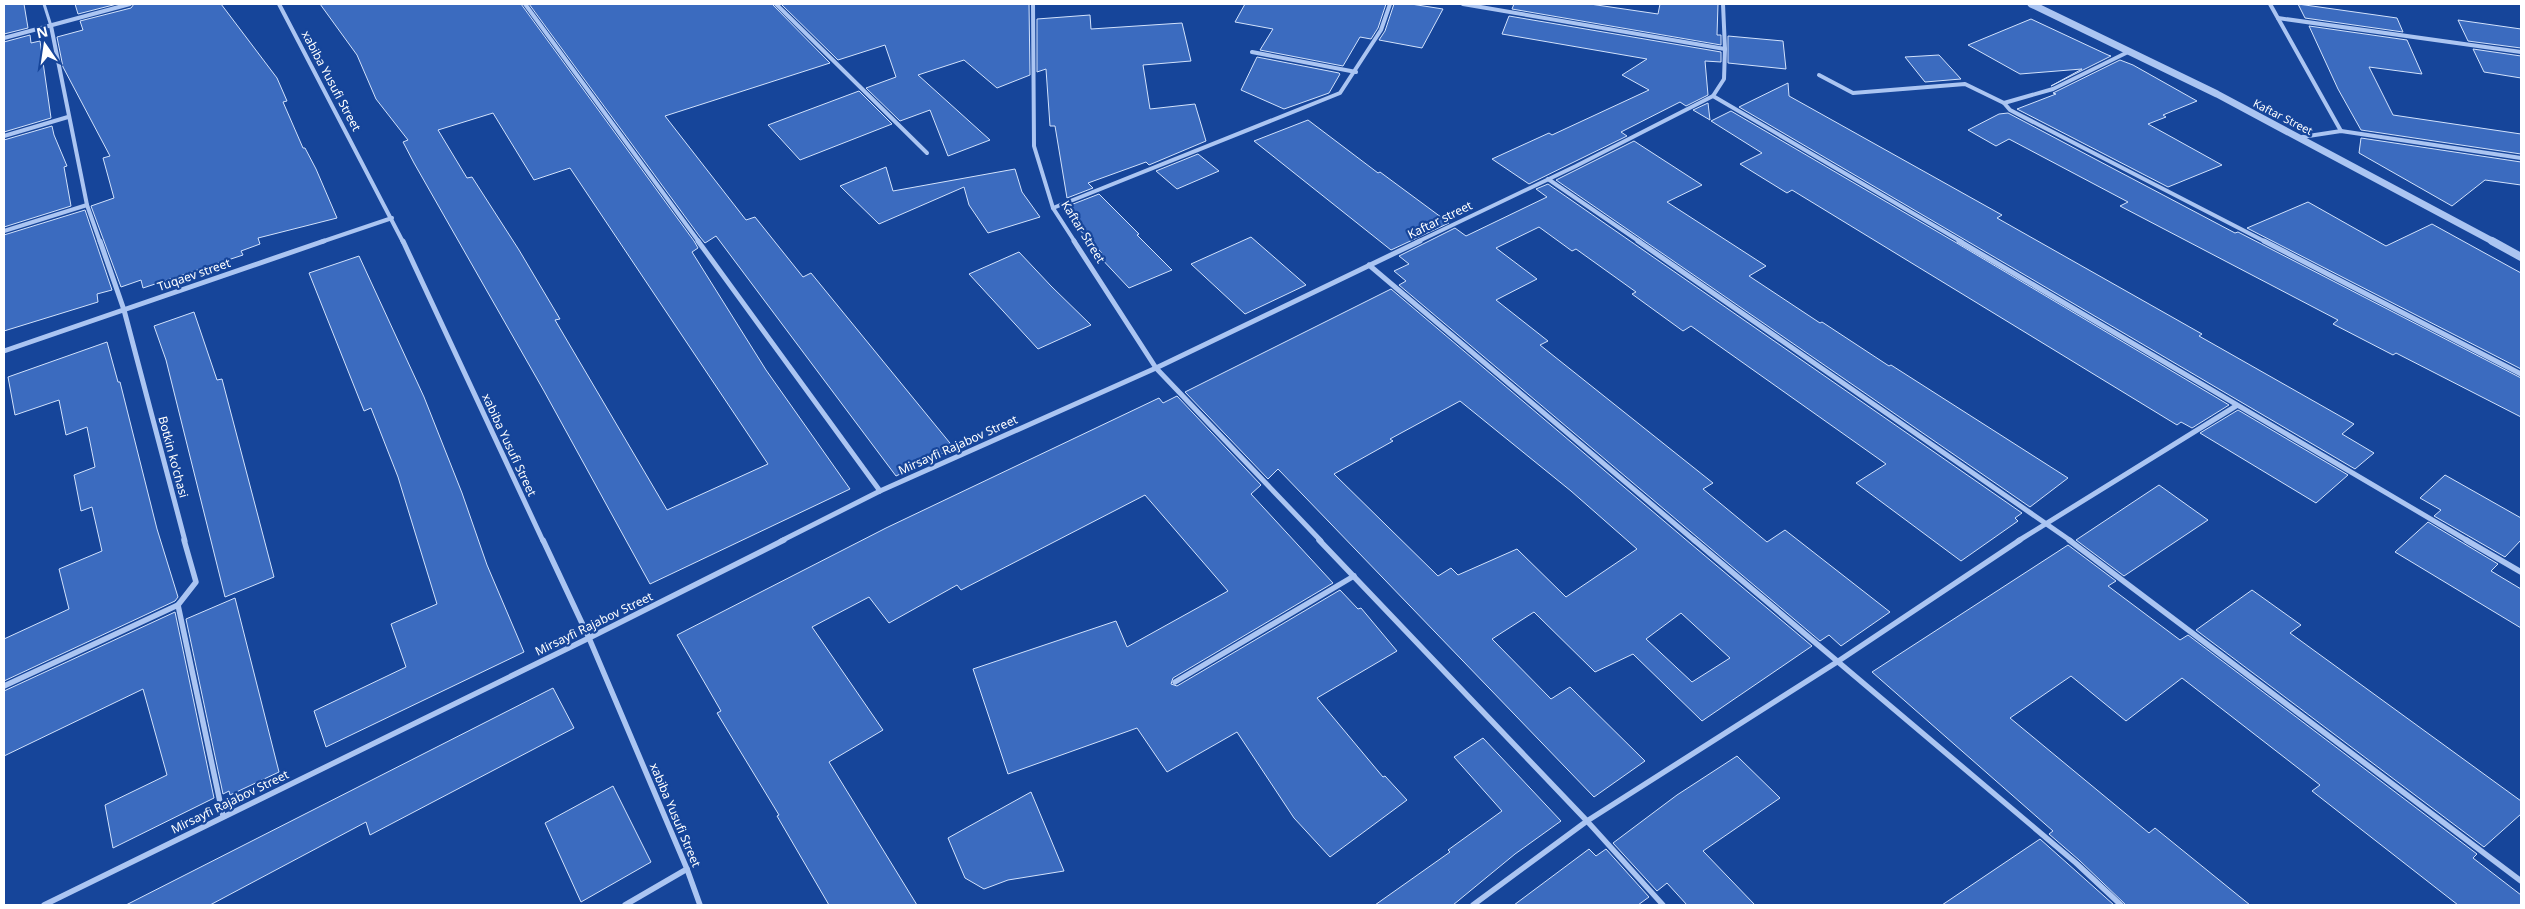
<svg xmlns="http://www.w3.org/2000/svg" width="2525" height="909" viewBox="0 0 2525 909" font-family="'Noto Sans',sans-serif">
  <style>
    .building { fill: #3b6bbf; stroke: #d2e2fc; fill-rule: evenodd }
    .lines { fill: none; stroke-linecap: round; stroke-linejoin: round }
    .service { stroke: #abc5f2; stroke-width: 3 }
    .minor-far2 { stroke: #abc5f2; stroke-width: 4 }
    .minor-far1 { stroke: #abc5f2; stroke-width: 5 }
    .minor { stroke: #abc5f2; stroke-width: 5.5 }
    .tertiary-far1 { stroke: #abc5f2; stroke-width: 7 }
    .tertiary { stroke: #abc5f2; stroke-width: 8 }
    .labels { text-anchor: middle; stroke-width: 4.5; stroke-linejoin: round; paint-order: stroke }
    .far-street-label { font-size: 11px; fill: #fff; stroke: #16459a }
    .street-label { font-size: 12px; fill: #fff; stroke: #16459a }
  </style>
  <rect width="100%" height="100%" fill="#16459a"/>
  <g class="building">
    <path d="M 4,4 L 24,4 L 28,28 L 4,34 Z"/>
    <path d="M 75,4 L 117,4 L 78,14 Z"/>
    <path d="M 134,4 L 221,4 L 277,78 L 287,101 L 283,102 L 303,148 L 305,148 L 316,169 L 337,218 L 258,238 L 260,244 L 241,251 L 243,255 L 143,288 L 141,280 L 121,287 L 91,206 L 114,198 L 103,158 L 110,156 L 63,67 L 57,37 L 83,30 L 80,21 L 131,8 Z"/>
    <path d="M 320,4 L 521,4 L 694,241 L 698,248 L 692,252 L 766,370 L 850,489 L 650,584 L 544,391 L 414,163 L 403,142 L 408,140 L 376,99 L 357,55 ZM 493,113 L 534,180 L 570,168 L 768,464 L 667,510 L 555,320 L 560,319 L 519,250 L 472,177 L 467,178 L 438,130 Z"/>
    <path d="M 529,4 L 772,4 L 830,63 L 665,116 L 746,220 L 755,217 L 803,277 L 811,273 L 954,448 L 896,476 L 716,236 L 705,243 L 700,237 Z"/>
    <path d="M 781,4 L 1029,4 L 1030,75 L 997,88 L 964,60 L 918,75 L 990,140 L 948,156 L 930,110 L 900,121 L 866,88 L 896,77 L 885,45 L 838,60 Z"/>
    <path d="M 1245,4 L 1386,4 L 1378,28 L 1371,39 L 1360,37 L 1343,66 L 1260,50 L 1273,29 L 1235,22 Z"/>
    <path d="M 1394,4 L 1411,4 L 1443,9 L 1422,48 L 1379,40 L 1385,31 Z"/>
    <path d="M 1514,4 L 1590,4 L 1658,14 L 1660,4 L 1718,4 L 1717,35 L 1721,35 L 1721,45 L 1512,9 Z"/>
    <path d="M 2298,4 L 2397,18 L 2403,32 L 2305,18 Z"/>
    <path d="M 1090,15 L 1091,29 L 1182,23 L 1191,61 L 1143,65 L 1150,109 L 1195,104 L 1206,141 L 1149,165 L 1146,162 L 1088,183 L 1093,188 L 1067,198 L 1055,126 L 1050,126 L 1046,69 L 1037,72 L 1037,19 Z"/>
    <path d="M 1509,16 L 1721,52 L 1721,62 L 1705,61 L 1708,95 L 1686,106 L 1680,102 L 1621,132 L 1627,136 L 1529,184 L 1492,159 L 1549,133 L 1552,135 L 1649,90 L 1622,75 L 1647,59 L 1502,34 Z"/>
    <path d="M 2031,19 L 2108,55 L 2111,56 L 2051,86 L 2082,69 L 2020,74 L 1968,45 Z"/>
    <path d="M 2458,20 L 2521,29 L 2521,48 L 2468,41 Z"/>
    <path d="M 2309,26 L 2407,40 L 2422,74 L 2369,67 L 2393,115 L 2521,134 L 2521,154 L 2361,130 L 2338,89 Z"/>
    <path d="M 30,35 L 31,43 L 40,41 L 51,118 L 4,132 L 4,42 Z"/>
    <path d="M 1728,36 L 1783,41 L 1786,69 L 1728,63 Z"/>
    <path d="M 2473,49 L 2521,56 L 2521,78 L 2484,72 Z"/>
    <path d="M 1939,55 L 1961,79 L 1925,82 L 1905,57 Z"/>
    <path d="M 1257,57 L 1339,73 L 1340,74 L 1329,93 L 1284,109 L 1241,90 Z"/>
    <path d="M 2120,60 L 2133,65 L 2197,101 L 2163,115 L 2166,117 L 2148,124 L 2222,165 L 2168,187 L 2017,109 L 2056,94 L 2053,93 Z"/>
    <path d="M 1788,83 L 1789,96 L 2002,215 L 1997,218 L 2202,334 L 2199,336 L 2354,424 L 2342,434 L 2374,453 L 2355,469 L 1739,107 Z"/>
    <path d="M 859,91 L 892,124 L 800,160 L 768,125 Z"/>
    <path d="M 1708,103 L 1710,120 L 1693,110 Z"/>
    <path d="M 1731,111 L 1955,242 L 2229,405 L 2192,428 L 2181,422 L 2177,425 L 1792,190 L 1787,193 L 1740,164 L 1762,153 L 1711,121 Z"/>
    <path d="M 2008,113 L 2235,233 L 2238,232 L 2521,378 L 2521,417 L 2396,353 L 2393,355 L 2333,324 L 2338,320 L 2120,206 L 2128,202 L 2009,139 L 1996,146 L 1968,130 L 1999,114 Z"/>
    <path d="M 1308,120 L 1378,173 L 1380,172 L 1449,223 L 1391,250 L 1254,141 Z"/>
    <path d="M 52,126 L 54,135 L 67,166 L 64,167 L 71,206 L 4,227 L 4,140 Z"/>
    <path d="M 2361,138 L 2521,162 L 2521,185 L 2485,180 L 2452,206 L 2359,153 Z"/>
    <path d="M 1634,141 L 1702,185 L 1667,202 L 1766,266 L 1749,276 L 1820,323 L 1822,322 L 1889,366 L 1891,365 L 2068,478 L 2030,507 L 1556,180 Z"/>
    <path d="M 1198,154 L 1219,171 L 1177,189 L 1156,171 Z"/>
    <path d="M 886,167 L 893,191 L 1015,169 L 1022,192 L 1040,217 L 988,233 L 969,205 L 964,187 L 879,224 L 840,186 Z"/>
    <path d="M 1548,184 L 2022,513 L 2015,518 L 2018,521 L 1961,561 L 1856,483 L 1886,464 L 1691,326 L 1683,331 L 1632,294 L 1636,292 L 1576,249 L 1572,251 L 1539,227 L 1496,248 L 1537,279 L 1496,300 L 1548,341 L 1540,345 L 1713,483 L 1703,489 L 1767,542 L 1785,530 L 1890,612 L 1841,646 L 1829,635 L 1820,641 L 1399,285 L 1406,281 L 1394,271 L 1409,264 L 1399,256 L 1455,228 L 1466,236 L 1547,197 L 1536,189 Z"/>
    <path d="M 1099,194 L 1139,234 L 1137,235 L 1172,270 L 1129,288 L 1097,254 L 1102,253 L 1070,220 L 1068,206 Z"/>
    <path d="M 2308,202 L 2386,246 L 2432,224 L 2521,273 L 2521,369 L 2247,228 Z"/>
    <path d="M 85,210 L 112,290 L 97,294 L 98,302 L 4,331 L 4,235 Z"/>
    <path d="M 1251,237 L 1306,285 L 1245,314 L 1191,264 Z"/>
    <path d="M 1019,252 L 1051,286 L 1091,325 L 1038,349 L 969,274 Z"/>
    <path d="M 359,256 L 424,397 L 462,493 L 487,565 L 524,652 L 326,747 L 314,711 L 406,667 L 391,624 L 437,604 L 398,477 L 371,408 L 364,411 L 309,273 Z"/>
    <path d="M 1391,289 L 1691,544 L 1812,646 L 1702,721 L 1633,654 L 1595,672 L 1534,612 L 1492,639 L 1551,699 L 1570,687 L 1645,761 L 1594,797 L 1278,469 L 1268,479 L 1185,392 ZM 1460,401 L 1571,491 L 1637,549 L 1566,597 L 1517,549 L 1458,575 L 1451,568 L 1438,576 L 1334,474 L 1393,441 L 1390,439 ZM 1681,613 L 1730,658 L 1692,682 L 1646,639 Z"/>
    <path d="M 194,312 L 217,380 L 222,379 L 274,577 L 225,597 L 166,360 L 154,326 Z"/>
    <path d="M 107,342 L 118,382 L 120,382 L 157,529 L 178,597 L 175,601 L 4,681 L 4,639 L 69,609 L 59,569 L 102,551 L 92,507 L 81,511 L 74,475 L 95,467 L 87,427 L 66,435 L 59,400 L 15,415 L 8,377 Z"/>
    <path d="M 1177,396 L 1261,485 L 1251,494 L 1333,583 L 1173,678 L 1171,684 L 1177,686 L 1340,590 L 1358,609 L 1361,608 L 1397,651 L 1317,698 L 1383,777 L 1385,776 L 1407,800 L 1330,857 L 1294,818 L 1237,732 L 1167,772 L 1137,728 L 1008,774 L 973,669 L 1116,621 L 1127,647 L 1228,591 L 1145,495 L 961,590 L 957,585 L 889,623 L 869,597 L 812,627 L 883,730 L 829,762 L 917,905 L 829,905 L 777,816 L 779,815 L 717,713 L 721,711 L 677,635 L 886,528 L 1159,398 L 1163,403 Z"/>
    <path d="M 2238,410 L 2348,475 L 2316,503 L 2200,433 Z"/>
    <path d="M 2445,475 L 2521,518 L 2521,540 L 2505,557 L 2434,516 L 2441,510 L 2420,498 Z"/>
    <path d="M 2159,485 L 2208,520 L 2124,576 L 2076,540 Z"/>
    <path d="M 2428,522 L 2498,564 L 2491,571 L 2521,589 L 2521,628 L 2395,552 Z"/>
    <path d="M 2068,545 L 2116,581 L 2108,586 L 2180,640 L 2188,635 L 2477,854 L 2473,858 L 2521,895 L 2521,905 L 2458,905 L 2312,791 L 2320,785 L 2182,678 L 2126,721 L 2071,676 L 2010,718 L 2149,833 L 2155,828 L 2250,905 L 2126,905 L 2079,860 L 2049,834 L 2053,831 L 1872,672 Z"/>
    <path d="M 2252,590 L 2301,625 L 2290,633 L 2521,801 L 2521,814 L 2484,847 L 2196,630 Z"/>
    <path d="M 235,598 L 279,772 L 230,795 L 229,791 L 223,794 L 186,619 Z"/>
    <path d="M 175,612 L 214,798 L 113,848 L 105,805 L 167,775 L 143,689 L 4,756 L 4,691 Z"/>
    <path d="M 553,688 L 574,728 L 370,835 L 366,822 L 210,905 L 126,905 Z"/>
    <path d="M 1483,738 L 1561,821 L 1515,854 L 1453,905 L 1375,905 L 1450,852 L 1448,850 L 1502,811 L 1454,757 Z"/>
    <path d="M 1737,756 L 1780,798 L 1703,851 L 1755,905 L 1687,905 L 1667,883 L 1657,891 L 1613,843 L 1677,795 Z"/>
    <path d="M 613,786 L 651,862 L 581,902 L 545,823 Z"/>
    <path d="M 1031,792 L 1064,871 L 1008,880 L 984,889 L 965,878 L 948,838 Z"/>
    <path d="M 2040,839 L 2114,905 L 1942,905 Z"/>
    <path d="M 1589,849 L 1596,856 L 1606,849 L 1649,897 L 1638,905 L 1514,905 Z"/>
  </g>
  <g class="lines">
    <path class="service" d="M 44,4 L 51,26"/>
    <g class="minor-far2">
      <path d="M 279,4 L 403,242"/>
      <path d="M 525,4 L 699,242"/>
      <path d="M 776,4 L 927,153"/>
      <path d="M 1033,4 L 1034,146 L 1053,208 L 1075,242"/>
      <path d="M 1723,4 L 1725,49"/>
      <path d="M 2270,4 L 2341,131"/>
      <path d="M 2278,18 L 2521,52"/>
      <path d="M 51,26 L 87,205 L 100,242"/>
      <path d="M 4,38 L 130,4"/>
      <path d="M 2130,51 L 2053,89 L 2004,103 L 2010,110 L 2266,242"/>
      <path d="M 1252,52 L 1356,72"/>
      <path d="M 1819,75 L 1853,93 L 1965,84 L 2004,103"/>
      <path d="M 1713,96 L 1962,242"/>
      <path d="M 4,136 L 68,117"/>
      <path d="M 2302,137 L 2341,131 L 2521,158"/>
      <path d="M 1548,179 L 1640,242"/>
      <path d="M 1053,208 L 1340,93 L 1381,30 L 1390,4"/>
      <path d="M 4,231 L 87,205"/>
      <path d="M 321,242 L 392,218"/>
      <path d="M 1417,242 L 1576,166 L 1713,96 L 1724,79 L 1725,49 L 1463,4"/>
    </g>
    <g class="minor-far1">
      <path d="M 100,241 L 124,310 L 185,541"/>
      <path d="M 403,241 L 543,541"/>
      <path d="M 698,241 L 880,491"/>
      <path d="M 1074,241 L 1156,368 L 1321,541"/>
      <path d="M 1638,241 L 2071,541"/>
      <path d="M 1959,241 L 2468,541"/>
      <path d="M 2264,241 L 2521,374"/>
      <path d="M 1369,265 L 1695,541"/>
      <path d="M 4,351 L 324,241"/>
      <path d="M 781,541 L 880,491 L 1156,368 L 1420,241"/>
      <path d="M 2018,541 L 2236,406"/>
    </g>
    <g class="minor">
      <path d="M 543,540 L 589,638 L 687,869 L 700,905"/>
      <path d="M 1319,540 L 1587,821 L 1663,905"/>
      <path d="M 1694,540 L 2076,863 L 2121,905"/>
      <path d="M 2069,540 L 2521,881"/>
      <path d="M 2466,540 L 2521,572"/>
      <path d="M 178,605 L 223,816"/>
      <path d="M 1175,682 L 1354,576"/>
      <path d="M 4,686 L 178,605 L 196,582 L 184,540"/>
      <path d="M 44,905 L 589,638 L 784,540"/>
      <path d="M 625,905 L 687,869"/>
      <path d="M 1473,905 L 1587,821 L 1837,662 L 2020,540"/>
    </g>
    <path class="tertiary-far1" d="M 2031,4 L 2217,94 L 2494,242"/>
    <path class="tertiary" d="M 2492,241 L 2521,257"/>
  </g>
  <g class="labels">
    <g class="far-street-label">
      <text transform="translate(2283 117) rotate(27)" y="4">Kaftar Street</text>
    </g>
    <g class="street-label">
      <text transform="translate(331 81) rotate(62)" y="4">xabiba Yusufi Street</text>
      <text transform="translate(1440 220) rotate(-26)" y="4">Kaftar street</text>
      <text transform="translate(1083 232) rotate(58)" y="4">Kaftar Street</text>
      <text transform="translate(194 275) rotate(-19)" y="4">Tuqaev street</text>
      <text transform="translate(509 445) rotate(65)" y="4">xabiba Yusufi Street</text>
      <text transform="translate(958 445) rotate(-24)" y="4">Mirsayfi Rajabov Street</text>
      <text transform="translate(173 457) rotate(75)" y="4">Botkin ko'chasi</text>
      <text transform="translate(594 624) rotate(-26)" y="4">Mirsayfi Rajabov Street</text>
      <text transform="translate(230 802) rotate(-26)" y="4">Mirsayfi Rajabov Street</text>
      <text transform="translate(675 815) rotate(67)" y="4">xabiba Yusufi Street</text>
    </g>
  </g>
  <rect width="2525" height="909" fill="none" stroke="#ffffff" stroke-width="10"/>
  <g transform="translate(45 45) rotate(347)" stroke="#16459a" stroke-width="4" paint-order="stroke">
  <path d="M0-4L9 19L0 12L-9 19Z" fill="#ffffff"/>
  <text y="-8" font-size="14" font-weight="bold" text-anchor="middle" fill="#ffffff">N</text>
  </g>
</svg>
